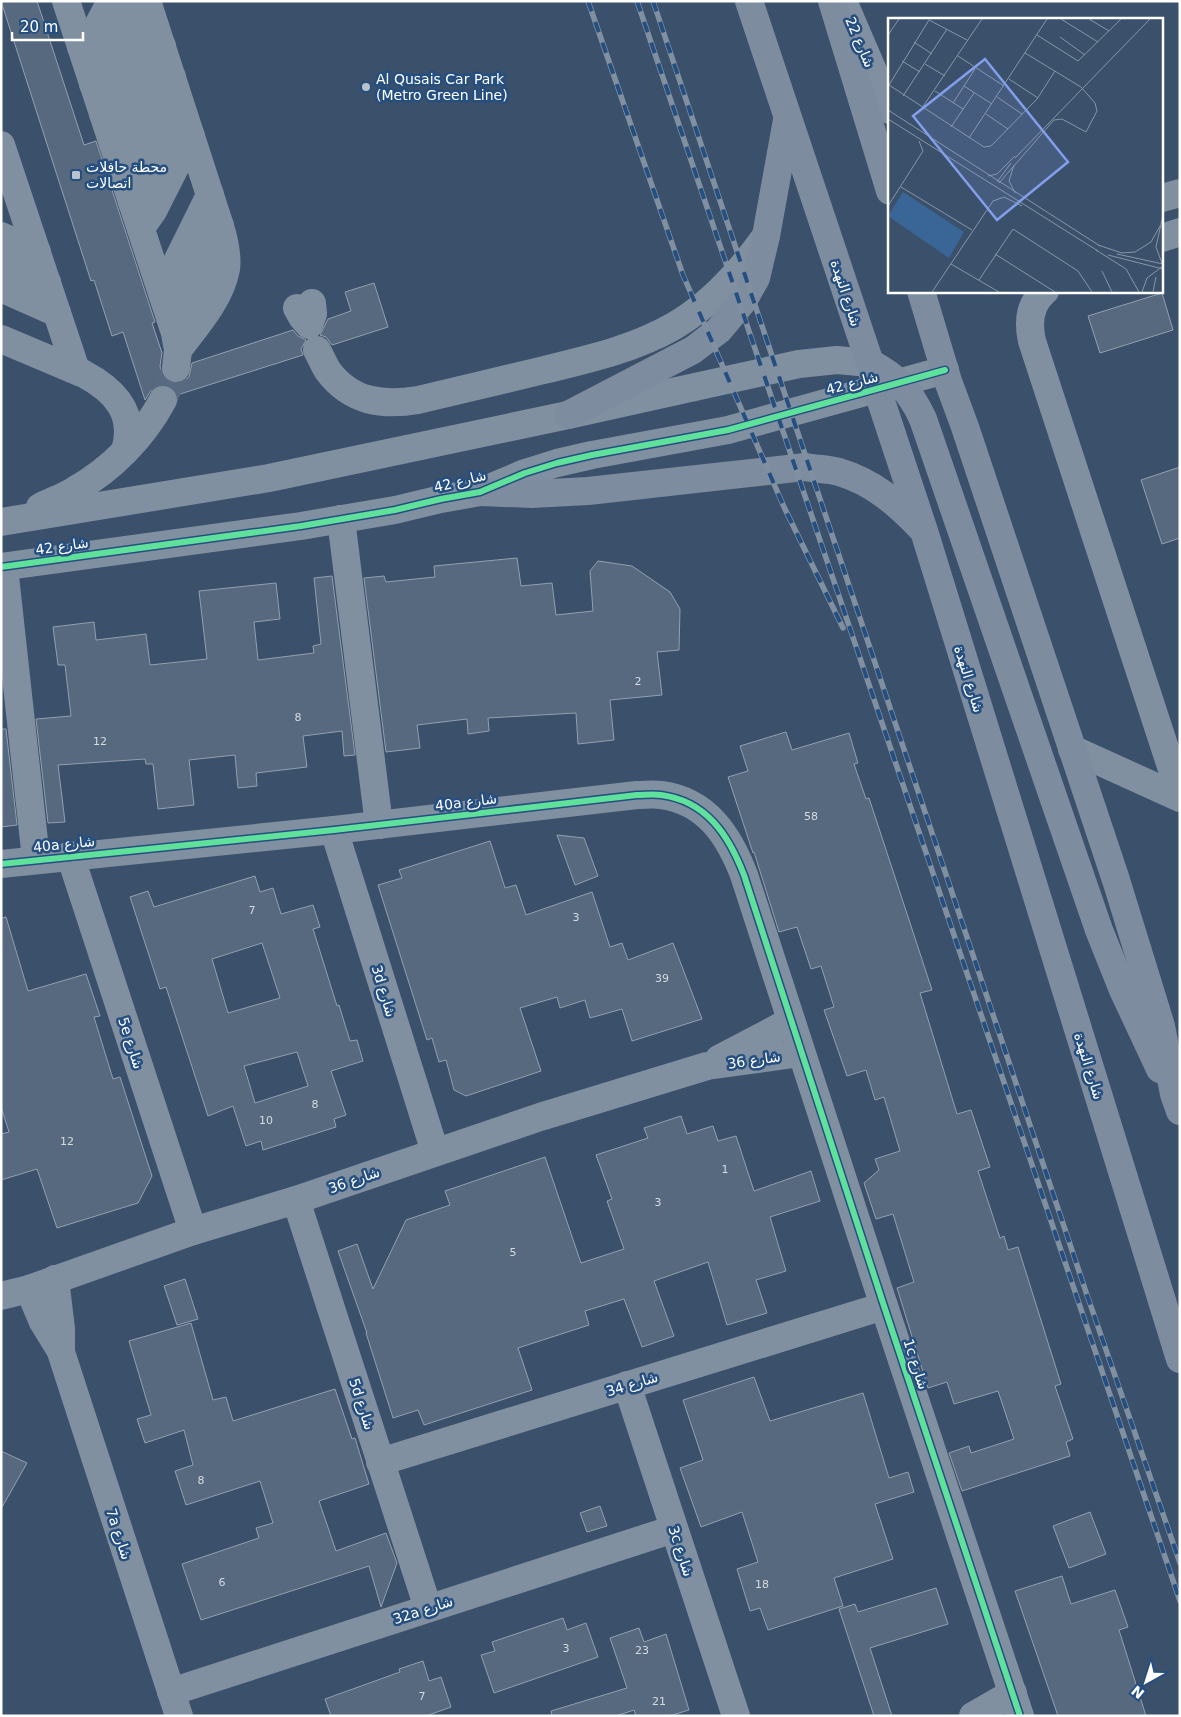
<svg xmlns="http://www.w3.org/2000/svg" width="1181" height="1717" viewBox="0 0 1181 1717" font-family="'DejaVu Sans',Vazirmatn,sans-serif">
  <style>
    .building { fill: #57697e; stroke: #93a0b0; fill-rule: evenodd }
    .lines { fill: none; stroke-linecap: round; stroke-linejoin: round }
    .minor-tunnel { stroke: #586a81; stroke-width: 28; stroke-dasharray: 28 14; stroke-linecap: butt }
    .minor { stroke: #8090a1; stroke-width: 28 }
    .major { stroke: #7e8ca0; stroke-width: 28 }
    .rail-casing { stroke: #8090a1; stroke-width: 5.5 }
    .rail { stroke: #254f80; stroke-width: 4; stroke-dasharray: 11; stroke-linecap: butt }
    .cycleway-casing { stroke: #254f80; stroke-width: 9 }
    .cycleway { stroke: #60e19b; stroke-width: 6 }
    .poi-dot { fill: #bac2cb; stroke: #254f80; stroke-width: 2 }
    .labels { text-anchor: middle; stroke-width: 5; stroke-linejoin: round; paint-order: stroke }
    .number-label { font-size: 11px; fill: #d5dadf }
    .street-label { font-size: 14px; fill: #fff; stroke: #254f80 }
    .poi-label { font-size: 14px; fill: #fff; stroke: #254f80; text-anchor: start }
    .inset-road { fill: none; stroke: #8996a6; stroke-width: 1 }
    .view { fill: #839eea; fill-opacity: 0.15; stroke: #839eea; stroke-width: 2.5 }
    .inset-edge { fill: none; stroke: #fff; stroke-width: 2.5 }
  </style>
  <rect width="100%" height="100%" fill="#3a506b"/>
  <g class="building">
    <path d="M 1,1 L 37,1 L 84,145 L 96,141 L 155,322 L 152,323 L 162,353 L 160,366 L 162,374 L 166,380 L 174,383 L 182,382 L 189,377 L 192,363 L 293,330 L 298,336 L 306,340 L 301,349 L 303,355 L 177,395 L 170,386 L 164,384 L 156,386 L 150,392 L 145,400 L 123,332 L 112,336 L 94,280 L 91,281 Z"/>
    <path d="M 374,283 L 388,327 L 332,345 L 326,337 L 320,335 L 328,319 L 351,311 L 345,292 Z"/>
    <path d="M 1162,293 L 1173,330 L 1100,353 L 1088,316 Z"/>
    <path d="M 1180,467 L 1180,538 L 1162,544 L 1141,480 Z"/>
    <path d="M 517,558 L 521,586 L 552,583 L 556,615 L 593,611 L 590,571 L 598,561 L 632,566 L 670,592 L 680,609 L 679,650 L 657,652 L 662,695 L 610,700 L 614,740 L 578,744 L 576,713 L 488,718 L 489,731 L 468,734 L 467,719 L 417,725 L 420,748 L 386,752 L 364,578 L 384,576 L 386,582 L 435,577 L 434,566 Z"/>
    <path d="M 332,576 L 355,755 L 344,756 L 342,731 L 303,736 L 307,767 L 256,773 L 257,786 L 238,788 L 235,755 L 189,760 L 194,805 L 158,809 L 153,764 L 146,764 L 145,759 L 58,765 L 65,822 L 48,823 L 36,719 L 71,716 L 65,665 L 58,665 L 53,627 L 94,622 L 96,640 L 146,634 L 150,665 L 207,659 L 199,591 L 276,583 L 280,619 L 254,622 L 258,660 L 314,653 L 313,646 L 321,644 L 314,578 Z"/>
    <path d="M 1,729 L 6,729 L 17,825 L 1,827 Z"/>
    <path d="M 786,732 L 792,750 L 849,733 L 858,763 L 854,764 L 866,799 L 869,798 L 932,990 L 920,993 L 957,1114 L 971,1110 L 990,1167 L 978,1171 L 1000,1238 L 1004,1236 L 1008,1250 L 1018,1247 L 1061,1384 L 1055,1386 L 1073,1439 L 1066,1442 L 1070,1456 L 962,1491 L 949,1453 L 969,1446 L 971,1453 L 1014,1439 L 998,1391 L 954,1404 L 947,1382 L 928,1388 L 897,1288 L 914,1282 L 893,1214 L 876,1219 L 864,1183 L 879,1170 L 875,1159 L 900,1151 L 884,1097 L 875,1100 L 866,1070 L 847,1076 L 824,1010 L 834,1007 L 821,966 L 811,969 L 797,927 L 779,932 L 754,852 L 753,853 L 728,777 L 748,771 L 740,746 Z"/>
    <path d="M 557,835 L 584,838 L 598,876 L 575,885 Z"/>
    <path d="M 490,841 L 505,888 L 516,885 L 526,915 L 592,892 L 610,947 L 622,943 L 628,960 L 673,943 L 702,1019 L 632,1041 L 622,1009 L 590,1018 L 585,1000 L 560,1008 L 557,997 L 520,1008 L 541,1071 L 466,1096 L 454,1090 L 446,1060 L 439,1062 L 432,1038 L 427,1040 L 378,885 L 402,878 L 399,870 Z"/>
    <path d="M 255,876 L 260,892 L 273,888 L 281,914 L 313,905 L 320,927 L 313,929 L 337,1006 L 339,1005 L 350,1041 L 357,1040 L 363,1061 L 331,1071 L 346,1115 L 334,1119 L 336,1127 L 263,1150 L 261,1141 L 246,1146 L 233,1106 L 208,1116 L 166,987 L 160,989 L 130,897 L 148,891 L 154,907 ZM 262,943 L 280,998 L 228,1013 L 212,959 ZM 297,1052 L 308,1086 L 255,1103 L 244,1066 Z"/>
    <path d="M 6,917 L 28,991 L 86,974 L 100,1016 L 94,1017 L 113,1079 L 120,1077 L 152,1176 L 138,1203 L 57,1228 L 37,1169 L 1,1180 L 1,1134 L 9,1132 L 1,1107 L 1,918 Z"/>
    <path d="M 681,1116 L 687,1134 L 713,1126 L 718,1141 L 736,1136 L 754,1191 L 811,1171 L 820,1201 L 770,1217 L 786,1271 L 756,1280 L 767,1313 L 727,1325 L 708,1262 L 654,1281 L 674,1336 L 642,1347 L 624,1299 L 585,1311 L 589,1325 L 518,1348 L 532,1390 L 424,1425 L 418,1410 L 393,1418 L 366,1333 L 367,1333 L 338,1251 L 357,1244 L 373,1289 L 406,1220 L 450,1205 L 445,1191 L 545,1157 L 581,1263 L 624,1249 L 607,1201 L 612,1199 L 596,1155 L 648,1138 L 644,1128 Z"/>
    <path d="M 185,1279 L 198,1319 L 177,1325 L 164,1286 Z"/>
    <path d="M 191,1323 L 213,1400 L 226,1397 L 233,1421 L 335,1389 L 352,1439 L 355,1438 L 369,1484 L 319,1501 L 336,1551 L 386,1533 L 397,1563 L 381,1607 L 369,1566 L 201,1620 L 182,1564 L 259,1538 L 256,1528 L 273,1523 L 260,1481 L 186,1505 L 175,1471 L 193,1465 L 184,1430 L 145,1443 L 137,1419 L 151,1415 L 129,1341 Z"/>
    <path d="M 754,1377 L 770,1421 L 863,1393 L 889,1478 L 908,1472 L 914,1492 L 875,1504 L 893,1559 L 834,1578 L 843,1606 L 768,1630 L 760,1608 L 750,1611 L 737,1569 L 758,1562 L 742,1512 L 701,1527 L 680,1468 L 703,1460 L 683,1400 Z"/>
    <path d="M 1,1451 L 27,1463 L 1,1509 Z"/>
    <path d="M 600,1506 L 607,1526 L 587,1532 L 580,1513 Z"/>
    <path d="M 1090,1512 L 1106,1554 L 1069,1568 L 1053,1526 Z"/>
    <path d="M 1062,1576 L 1071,1604 L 1115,1590 L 1128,1627 L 1119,1630 L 1146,1716 L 1058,1716 L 1015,1591 Z"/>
    <path d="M 936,1588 L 948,1624 L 870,1648 L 892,1716 L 874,1716 L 839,1609 L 855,1604 L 858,1612 Z"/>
    <path d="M 563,1618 L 567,1630 L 586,1623 L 598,1657 L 494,1693 L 481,1655 L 495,1651 L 492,1642 Z"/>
    <path d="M 639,1628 L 644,1642 L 666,1634 L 689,1710 L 669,1716 L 636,1716 L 634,1710 L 616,1716 L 552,1716 L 551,1711 L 627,1688 L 610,1638 Z"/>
    <path d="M 423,1661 L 429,1681 L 441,1677 L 451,1707 L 426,1716 L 331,1716 L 325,1699 L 400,1672 L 399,1669 Z"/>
  </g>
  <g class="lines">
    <path class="minor-tunnel" d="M 163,400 L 176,368"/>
    <g class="minor">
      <path d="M 66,1 L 175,333 L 178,350 L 176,368"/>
      <path d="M 147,1 L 220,226 C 224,239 228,255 226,269 C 220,300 196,326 178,350"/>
      <path d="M 843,1 L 890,110"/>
      <path d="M 81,47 L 94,33 L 111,1"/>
      <path d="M 93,84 L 135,1"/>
      <path d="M 103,114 L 152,17"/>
      <path d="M 113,144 L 162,46"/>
      <path d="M 1,145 L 76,370"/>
      <path d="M 123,175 L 172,77"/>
      <path d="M 1162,198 L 1180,193"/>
      <path d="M 132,202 L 180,104"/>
      <path d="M 141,228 L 153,211 L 191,136"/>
      <path d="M 1,236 L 37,252"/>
      <path d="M 1162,238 L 1180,232"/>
      <path d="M 1,262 L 47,282"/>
      <path d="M 1,288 L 57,313"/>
      <path d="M 1045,291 C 1029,304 1028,323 1032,341 L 1180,794"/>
      <path d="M 162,292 L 210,195"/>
      <path d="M 297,308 L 302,317 L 309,325 L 313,314 L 312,303"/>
      <path d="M 172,323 L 220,226"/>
      <path d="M 1,339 L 84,374 C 116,391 136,414 125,451"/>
      <path d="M 317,350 C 321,357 324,365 328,371 C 351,402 383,406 418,400 C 460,390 502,380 544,370 C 589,359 634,349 674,326 C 712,304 741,271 766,236"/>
      <path d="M 40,507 C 52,501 64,497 75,490 C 112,469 143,437 163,400"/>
      <path d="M 341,519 L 379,825"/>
      <path d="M 1,522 L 269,478 L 568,415 L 799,364 L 837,360 L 870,363"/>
      <path d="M 1,567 L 301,526 L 395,510 L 441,499 L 480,492 L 525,473 L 557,463 L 592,455 L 728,430 L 945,370"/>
      <path d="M 4,567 L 36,859"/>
      <path d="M 1072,749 L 1180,798"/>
      <path d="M 334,830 L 435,1152"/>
      <path d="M 70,855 L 193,1231"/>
      <path d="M 1,864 L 334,830 L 637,795 C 645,795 653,794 661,795 C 707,801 729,836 744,875 L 884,1306 L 1020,1716"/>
      <path d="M 719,1059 L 791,1021"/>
      <path d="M 296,1200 L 428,1608"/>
      <path d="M 55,1279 L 61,1329 L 61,1352 L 179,1716"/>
      <path d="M 29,1289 L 43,1322 L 59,1348"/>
      <path d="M 1,1296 L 29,1289 L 193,1231 L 296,1200 L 540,1117 L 707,1066 L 801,1053"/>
      <path d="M 627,1385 L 736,1716"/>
      <path d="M 380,1462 L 884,1306"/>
      <path d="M 171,1692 L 674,1529"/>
      <path d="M 973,1716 L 1013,1693"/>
    </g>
    <g class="major">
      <path d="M 749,1 L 870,363 L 877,389 L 924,531 L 1180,1359"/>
      <path d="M 832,1 L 890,191"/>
      <path d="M 921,291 L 948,381 L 965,427 L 1116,880 L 1161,1026 L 1174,1094 L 1180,1111"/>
      <path d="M 870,363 C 897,377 910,391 923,419 L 1099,930 L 1123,990 L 1160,1069"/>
      <path d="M 568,415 L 693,350 L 719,330 L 743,301 L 756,278 L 766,236 L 787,120"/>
      <path d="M 480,492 L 532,494 L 588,491 L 805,467 C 816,469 828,469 839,472 C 873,482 897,503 921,528"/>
    </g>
    <g class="rail-casing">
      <g id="rail">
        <path d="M 588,1 L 683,275 L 784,507 L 843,628"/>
        <path d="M 637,1 L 1180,1601"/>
        <path d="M 653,1 L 1087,1295 L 1180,1563"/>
      </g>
    </g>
    <use href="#rail" class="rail"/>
    <g class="cycleway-casing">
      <g id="cycleway">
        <path d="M 1,567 L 301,526 L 395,510 L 441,499 L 480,492 L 525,473 L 557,463 L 592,455 L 728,430 L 945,370"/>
        <path d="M 1,864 L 334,830 L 637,795 C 645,795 653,794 661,795 C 707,801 729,836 744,875 L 884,1306 L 1020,1716"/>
      </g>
    </g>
    <use href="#cycleway" class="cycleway"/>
  </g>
  <g class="poi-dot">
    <circle cx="366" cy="87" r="5"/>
    <rect x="71" y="170" width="10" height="10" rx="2.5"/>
  </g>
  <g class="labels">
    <g class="number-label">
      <text x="638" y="685">2</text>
      <text x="298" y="721">8</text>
      <text x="100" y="745">12</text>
      <text x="811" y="820">58</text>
      <text x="252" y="914">7</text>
      <text x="576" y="921">3</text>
      <text x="662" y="982">39</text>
      <text x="315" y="1108">8</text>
      <text x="266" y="1124">10</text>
      <text x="67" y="1145">12</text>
      <text x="725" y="1173">1</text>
      <text x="658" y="1206">3</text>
      <text x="513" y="1256">5</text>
      <text x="201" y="1484">8</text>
      <text x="222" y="1586">6</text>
      <text x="762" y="1588">18</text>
      <text x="566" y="1652">3</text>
      <text x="642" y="1654">23</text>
      <text x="422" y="1700">7</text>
      <text x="659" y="1705">21</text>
    </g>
    <g class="street-label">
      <text transform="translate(860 42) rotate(67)" y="5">شارع 22</text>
      <text transform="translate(846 293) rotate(72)" y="5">شارع النهدة</text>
      <text transform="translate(852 383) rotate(-15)" y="5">شارع 42</text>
      <text transform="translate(460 481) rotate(-14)" y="5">شارع 42</text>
      <text transform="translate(62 546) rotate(-8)" y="5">شارع 42</text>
      <text transform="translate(969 679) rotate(73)" y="5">شارع النهدة</text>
      <text transform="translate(466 802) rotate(-7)" y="5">40a شارع</text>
      <text transform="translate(64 844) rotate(-6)" y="5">40a شارع</text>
      <text transform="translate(384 991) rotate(73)" y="5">3d شارع</text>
      <text transform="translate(131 1043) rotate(72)" y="5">5e شارع</text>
      <text transform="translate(754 1060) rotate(-8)" y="5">شارع 36</text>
      <text transform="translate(1089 1066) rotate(73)" y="5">شارع النهدة</text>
      <text transform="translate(354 1180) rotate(-19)" y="5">شارع 36</text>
      <text transform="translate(916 1364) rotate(72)" y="5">1c شارع</text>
      <text transform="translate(632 1384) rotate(-17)" y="5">شارع 34</text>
      <text transform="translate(362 1404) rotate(72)" y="5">5d شارع</text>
      <text transform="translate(119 1534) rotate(72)" y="5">7a شارع</text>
      <text transform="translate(681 1551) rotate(72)" y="5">3c شارع</text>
      <text transform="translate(423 1610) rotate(-18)" y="5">32a شارع</text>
    </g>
    <g class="poi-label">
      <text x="376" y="84">Al Qusais Car Park<tspan x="376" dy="16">(Metro Green Line)</tspan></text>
      <text x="86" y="172">محطة حافلات<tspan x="86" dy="16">اتصالات</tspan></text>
    </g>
  </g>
  <g transform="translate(888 18)">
    <rect width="275" height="275" fill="#3a506b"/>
    <path d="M 15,174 L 76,214 L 61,240 L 0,198 Z" fill="#3a6697"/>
    <path class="inset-road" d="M 173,1 L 210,24M 201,1 L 221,13M 0,17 L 11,1M 149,17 L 190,43 L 233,1M 172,19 L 197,37M 79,22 L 41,2 L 1,67 L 96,129 L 103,128 L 149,81 L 167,53M 26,24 L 44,36M 70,38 L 116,68M 14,43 L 32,54M 37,46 L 57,58M 121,61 L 150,80M 76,68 L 104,86M 47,73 L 75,91M 15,78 L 59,11M 109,79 L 134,96M 65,85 L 87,51M 34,90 L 94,1M 0,92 L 212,228M 98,96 L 120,111M 0,101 L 210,233M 63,109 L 86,75M 81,120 L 159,1M 127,140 L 262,1M 126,147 L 121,163 L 127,175M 100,158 L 109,156 L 127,138M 109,164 L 123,145M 111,165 L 166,102 L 174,101 L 198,114 L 209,93 L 207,85 L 193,69 L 137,35M 13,169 L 84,212M 0,188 L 35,133 L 31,123M 275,197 L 268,229 L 275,248M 210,227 L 234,235 L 247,234 L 263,224 L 272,208M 208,232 L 238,251 L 251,274M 107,236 L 167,274M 229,236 L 275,246M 220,237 L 275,251M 63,246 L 111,274M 214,253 L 224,274M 91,262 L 125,211 L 190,253 L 204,274M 44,274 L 105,183 L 116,179 L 134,188M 254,274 L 259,260 L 275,248M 265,274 L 268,259"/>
    <path class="view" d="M 97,41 L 180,144 L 109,202 L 25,98 Z"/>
    <rect width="275" height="275" class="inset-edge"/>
  </g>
  <rect width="1181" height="1717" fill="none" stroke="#ffffff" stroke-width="5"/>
  <g transform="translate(1146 1682) rotate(219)" stroke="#254f80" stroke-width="4" paint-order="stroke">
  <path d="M0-4L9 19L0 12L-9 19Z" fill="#ffffff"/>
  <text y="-8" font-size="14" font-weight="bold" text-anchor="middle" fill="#ffffff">N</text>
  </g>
  <path d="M12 32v8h71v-8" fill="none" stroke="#ffffff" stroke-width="2.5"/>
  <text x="20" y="32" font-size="15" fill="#ffffff" stroke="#254f80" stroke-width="4" paint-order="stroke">20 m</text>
</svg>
